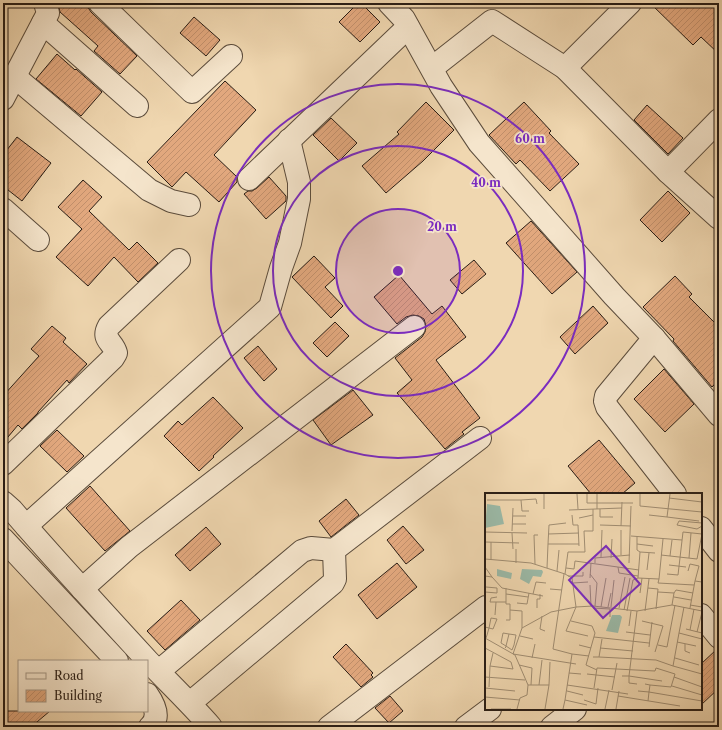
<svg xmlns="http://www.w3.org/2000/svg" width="722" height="730" viewBox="0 0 722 730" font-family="'Libre Caslon Text',serif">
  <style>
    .building { fill: url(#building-hatch); stroke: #291d15 }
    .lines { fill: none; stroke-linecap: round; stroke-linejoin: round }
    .minor-casing { stroke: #5b4c3c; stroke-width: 24 }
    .minor { stroke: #f5e5cc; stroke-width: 22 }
    .ring { fill: none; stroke: #7b2cbf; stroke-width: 2 }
    .inset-road { fill: none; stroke: #a08d72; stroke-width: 1 }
    .view { fill: #7b2cbf; fill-opacity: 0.15; stroke: #7b2cbf; stroke-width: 2 }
    .inset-edge { fill: none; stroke: #291d15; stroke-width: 2 }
    .centre { fill: #7b2cbf; stroke: #f5e5cc; stroke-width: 2 }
    .ring-label { font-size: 12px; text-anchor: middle; font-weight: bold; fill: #7b2cbf; stroke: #f5e5cc; stroke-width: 3.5; stroke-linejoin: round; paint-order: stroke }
  </style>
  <defs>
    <pattern id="building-hatch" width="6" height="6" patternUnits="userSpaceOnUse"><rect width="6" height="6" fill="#e2a87e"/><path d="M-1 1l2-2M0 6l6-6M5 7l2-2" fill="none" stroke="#c2906c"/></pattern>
  </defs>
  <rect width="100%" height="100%" fill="#f0d7b0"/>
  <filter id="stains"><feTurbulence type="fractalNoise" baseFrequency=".005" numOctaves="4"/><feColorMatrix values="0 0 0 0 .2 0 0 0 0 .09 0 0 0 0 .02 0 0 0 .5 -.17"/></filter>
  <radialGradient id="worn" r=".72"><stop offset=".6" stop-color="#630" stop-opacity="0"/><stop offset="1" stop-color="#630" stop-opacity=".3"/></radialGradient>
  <g class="building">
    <path d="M 58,3 L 85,3 L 91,12 L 137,56 L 120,74 L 94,51 L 98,46 L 60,12 Z"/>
    <path d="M 358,3 L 361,3 L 380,22 L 360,42 L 339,22 Z"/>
    <path d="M 650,3 L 719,3 L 719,54 L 701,37 L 693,45 Z"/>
    <path d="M 194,17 L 220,40 L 206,56 L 180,33 Z"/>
    <path d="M 57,54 L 75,70 L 76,69 L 102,92 L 81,116 L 36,79 Z"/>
    <path d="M 225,81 L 256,110 L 214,155 L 237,177 L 237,182 L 219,202 L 186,172 L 172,187 L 147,162 Z"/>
    <path d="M 426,102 L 454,130 L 423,161 L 386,193 L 362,166 L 399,134 L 397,132 Z"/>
    <path d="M 524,102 L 551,131 L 549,133 L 579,164 L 550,191 L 520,160 L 516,164 L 489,135 Z"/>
    <path d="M 647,105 L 683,138 L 668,154 L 634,120 Z"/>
    <path d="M 331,118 L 357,143 L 339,161 L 313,135 Z"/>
    <path d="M 17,137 L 51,163 L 22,201 L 3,186 L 3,155 Z"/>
    <path d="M 269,177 L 286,196 L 286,201 L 266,219 L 244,194 L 248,191 L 252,191 L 257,188 Z"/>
    <path d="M 83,180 L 102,197 L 89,211 L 129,250 L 137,242 L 158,263 L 138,282 L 114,257 L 88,286 L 56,257 L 82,229 L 58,207 Z"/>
    <path d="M 668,191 L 690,213 L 662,242 L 640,220 Z"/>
    <path d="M 531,221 L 577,272 L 552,294 L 506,243 Z"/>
    <path d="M 314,256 L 335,278 L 325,287 L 343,306 L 331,318 L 292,277 Z"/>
    <path d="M 474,260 L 486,274 L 462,294 L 450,280 Z"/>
    <path d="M 399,275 L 432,314 L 442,306 L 466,337 L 436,360 L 480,418 L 462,432 L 464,434 L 445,449 L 397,393 L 412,380 L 395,358 L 422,337 L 425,332 L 426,326 L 424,319 L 419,316 L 413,315 L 406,317 L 397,324 L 374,297 Z"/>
    <path d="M 675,276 L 692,294 L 689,297 L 719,327 L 719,380 L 712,387 L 673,341 L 674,339 L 643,307 Z"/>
    <path d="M 593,306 L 608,323 L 575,354 L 560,337 Z"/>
    <path d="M 335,322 L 349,336 L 327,357 L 313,343 Z"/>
    <path d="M 52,326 L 66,338 L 63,342 L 87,364 L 69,383 L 67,380 L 38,412 L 38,413 L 22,429 L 18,425 L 3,443 L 3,396 L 39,356 L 31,349 Z"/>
    <path d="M 258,346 L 277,369 L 264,381 L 244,358 Z"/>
    <path d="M 664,369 L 694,404 L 665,432 L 634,399 Z"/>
    <path d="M 353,390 L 373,415 L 331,445 L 313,420 Z"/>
    <path d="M 213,397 L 243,428 L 213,456 L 214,457 L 199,471 L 164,436 L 178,421 L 182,425 Z"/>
    <path d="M 57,430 L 84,456 L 67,472 L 40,446 Z"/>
    <path d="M 599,440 L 635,483 L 622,494 L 591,494 L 568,466 Z"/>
    <path d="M 90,486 L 130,531 L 105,551 L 66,508 Z"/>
    <path d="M 346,499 L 359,515 L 331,537 L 319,521 Z"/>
    <path d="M 403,526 L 424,550 L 406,564 L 387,540 Z"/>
    <path d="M 206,527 L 221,544 L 190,571 L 175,555 Z"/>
    <path d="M 397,563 L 417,587 L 377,619 L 358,595 Z"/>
    <path d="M 181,600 L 200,620 L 165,650 L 147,631 Z"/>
    <path d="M 346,644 L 373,673 L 371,675 L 373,677 L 361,687 L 333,657 Z"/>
    <path d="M 717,649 L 719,649 L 719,688 L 701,705 L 701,664 Z"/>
    <path d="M 390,696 L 403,711 L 389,723 L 375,708 Z"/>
    <path d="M 3,711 L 50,711 L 31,727 L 3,727 Z"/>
  </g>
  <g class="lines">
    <g class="minor-casing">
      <g id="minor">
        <path d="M 100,3 L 192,92 L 231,56"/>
        <path d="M 389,3 L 404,19 L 441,86 L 479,143 L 614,296 L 654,338 L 719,415"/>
        <path d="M 43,23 L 137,106"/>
        <path d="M 432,68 L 492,21 L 565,68 L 668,172 L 719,218"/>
        <path d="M 565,68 L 630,3"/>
        <path d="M 15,77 L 149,190 L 171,201 L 189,205"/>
        <path d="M 3,99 L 48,13 L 45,3"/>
        <path d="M 668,172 L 719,120"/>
        <path d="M 249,179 L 408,27"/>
        <path d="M 3,209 L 38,240"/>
        <path d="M 654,338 L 606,396 L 605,401 L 607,407 L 675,494"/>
        <path d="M 3,464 L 113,358 L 116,353 C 113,341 101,340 109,326 L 179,260"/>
        <path d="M 3,502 L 12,510 C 56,561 102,611 148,661 C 169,683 191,704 211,727"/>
        <path d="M 26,526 L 270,307 L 281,268 L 290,243 L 299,199 L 299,182 L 289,140"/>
        <path d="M 701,528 L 719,551"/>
        <path d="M 3,539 L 117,661"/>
        <path d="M 82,589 L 129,547 L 414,327"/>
        <path d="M 701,615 L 719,637"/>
        <path d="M 159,671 L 302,551 L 311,548 L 334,550"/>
        <path d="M 147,694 C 154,704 161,717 150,727"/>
        <path d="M 190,703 L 333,583 L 335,579 L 334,550 L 480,438"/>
        <path d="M 329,727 L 486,607"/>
        <path d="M 466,727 L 490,709"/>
        <path d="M 552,727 L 575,709"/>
      </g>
    </g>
    <use href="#minor" class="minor"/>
  </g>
  <circle cx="398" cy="271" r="62" fill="#7b2cbf" fill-opacity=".12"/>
  <g class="ring">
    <circle cx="398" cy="271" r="62"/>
    <circle cx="398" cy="271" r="125"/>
    <circle cx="398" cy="271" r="187"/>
  </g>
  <g transform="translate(485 493)">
    <rect width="217" height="217" fill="#f0d7b0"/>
    <path d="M 2,11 L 15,13 L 19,31 L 0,35 ZM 12,76 L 27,80 L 26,86 L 12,83 ZM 37,76 L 57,77 L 58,79 L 56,84 L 48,83 L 44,91 L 35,86 ZM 127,122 L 135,122 L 137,124 L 133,140 L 121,138 Z" fill="#9bbaa8"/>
    <path class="inset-road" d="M 59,1 L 59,16M 92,1 L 93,16M 102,1 L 102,10 L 148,10M 112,1 L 112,16M 155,1 L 155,13 L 217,19M 184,5 L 217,9M 2,7 L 36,7 L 37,18 L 44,18M 36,7 L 51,6 L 52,11M 115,16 L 115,24 L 128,24M 84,17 L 137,15M 87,22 L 88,32 L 93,32 L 94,53M 164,22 L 182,24 L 185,1M 28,23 L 41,23M 182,24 L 214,28M 94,25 L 108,22M 217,30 L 194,28 L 192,32 L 212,36 L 217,33M 27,31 L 41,31M 115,32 L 146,33M 136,33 L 137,9M 27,38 L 28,15M 0,39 L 42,40M 27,40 L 28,56M 63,41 L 94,40M 146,43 L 197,47M 152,43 L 152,57 L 155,59 L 153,85 L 174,86 L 178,46M 0,49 L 34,50M 6,49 L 6,67M 63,51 L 64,32 L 81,30M 152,51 L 168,53M 31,56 L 31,70M 155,59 L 170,60M 136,62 L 136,37M 176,62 L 212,66 L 217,41M 185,63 L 187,47M 116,64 L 117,37M 126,65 L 127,46M 204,65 L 206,40M 0,66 L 46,70 L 80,81 L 87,85 L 91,114 L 108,113 L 152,118 L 187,112 L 217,118M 110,70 L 110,65 L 145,62M 144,70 L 146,13M 50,71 L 49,42 L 53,42M 184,72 L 201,74M 0,74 L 7,84M 133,74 L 134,80 L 153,83M 62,75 L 63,51 L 94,51M 81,75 L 89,76 L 90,68 L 154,77M 162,77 L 164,60M 72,78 L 74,57M 203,78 L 205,71 L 214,73 L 210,88M 79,81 L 68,156 L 87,161 L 80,207M 80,81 L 83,59 L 100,59 L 99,38 L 108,38 L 108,16M 105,81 L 112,90 L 110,113M 182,81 L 193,82 L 198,39 L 217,41M 0,83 L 7,84 L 17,95 L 58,103M 83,83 L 98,83 L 98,79M 105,85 L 106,70M 174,86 L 173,90 L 209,92M 88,90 L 103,89M 105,92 L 106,113M 21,95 L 21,111 L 25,111 L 25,117 L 37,118 L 37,135M 163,95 L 173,96 L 171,116M 65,96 L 77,97M 0,99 L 12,100 L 12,95 L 1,94M 173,99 L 189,100 L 187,112M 155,100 L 157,85M 189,100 L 191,97 L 208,100M 21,101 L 43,104M 48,101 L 51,89 L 61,90M 12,104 L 6,105 L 5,109 L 21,109M 189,104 L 206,107M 32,110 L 42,111 L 44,100M 205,112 L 217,114M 91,114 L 81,138 L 103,143M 116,114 L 121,85M 123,114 L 126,100M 126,114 L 129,87M 199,114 L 194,140 L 217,146M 52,115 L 52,106 L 55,106 L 55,101M 108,115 L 125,116 L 125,124M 134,115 L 140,84M 205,115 L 210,88 L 217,89M 139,117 L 145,85M 142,118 L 148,87 L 153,85M 152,118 L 144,183 L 177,188M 160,118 L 164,86M 10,122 L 11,109M 57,123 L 55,136 L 60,138M 21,127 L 25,127 L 25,117M 86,128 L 107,133 L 110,140 L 101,172 L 112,177M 157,128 L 178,133 L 170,159M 144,133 L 146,118M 0,134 L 8,136 L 12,126 L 6,125 L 4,135 L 2,142 L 1,145M 201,136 L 217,140M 205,137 L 209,116M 141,139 L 165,142M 212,139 L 217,119M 194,140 L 188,173 L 217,181M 35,143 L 48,146M 109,144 L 164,150M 0,145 L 30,162 L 43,192 L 42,202 L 35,205 L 32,216M 192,149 L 211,153M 200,151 L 200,158 L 205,160M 94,152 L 106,155M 173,152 L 182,154 L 190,112M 164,154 L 167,129M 0,155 L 26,169 L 28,176 L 5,173 L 8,160M 20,155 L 21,154 L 21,153 L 24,141 L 31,142 L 29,152 L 27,157 L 21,153 L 16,150 L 18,140 L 24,141M 115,155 L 148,158M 87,161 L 104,163M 108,164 L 114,164 L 117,146M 114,164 L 171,167 L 188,173M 47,165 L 50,151M 190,165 L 214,172M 91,171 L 28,161 L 37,135 L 66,119 L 91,114M 34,172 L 47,175 L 46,192M 84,180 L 96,181M 102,181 L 130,184M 137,183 L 144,183 L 144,190 L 152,191M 0,184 L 40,187M 189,184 L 217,194M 43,192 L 64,192 L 60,216M 54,192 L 57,167M 64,192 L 65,169M 82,192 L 143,201M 187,193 L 217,202M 4,194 L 5,173M 0,195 L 30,198M 109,195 L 112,175 L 170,178 L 171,175 L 190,181 L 186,194 L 165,192M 127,197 L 132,170M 82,198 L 98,202M 153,198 L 164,199 L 165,192 L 160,191M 133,203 L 195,213M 0,204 L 35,207M 99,207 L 111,211 L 113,195M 163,208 L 164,199 L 217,208M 6,216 L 26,216M 78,216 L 80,207 L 102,212M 120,216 L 124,197M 131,216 L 134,198"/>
    <path class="view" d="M 121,53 L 155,91 L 118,125 L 84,87 Z"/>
    <rect width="217" height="217" class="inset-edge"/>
  </g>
  <circle cx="398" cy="271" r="6" class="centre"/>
  <g class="ring-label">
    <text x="530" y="143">60 m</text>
    <text x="486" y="187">40 m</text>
    <text x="442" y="231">20 m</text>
  </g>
  <rect width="722" height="730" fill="none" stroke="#f0d7b0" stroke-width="16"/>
  <rect x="4" y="4" width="714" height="722" fill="none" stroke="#291d15" stroke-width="2"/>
  <rect x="8" y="8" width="706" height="714" fill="none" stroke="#291d15"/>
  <rect x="18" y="660" width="130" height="52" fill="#f5e5cc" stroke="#a39583"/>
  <rect x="26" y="673" width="20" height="6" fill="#f5e5cc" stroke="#a39583"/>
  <text x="54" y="680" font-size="12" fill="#291d15">Road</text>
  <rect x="26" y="690" width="20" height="12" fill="url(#building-hatch)" stroke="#a39583"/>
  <text x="54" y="700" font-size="12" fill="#291d15">Building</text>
  <rect width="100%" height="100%" filter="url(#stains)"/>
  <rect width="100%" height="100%" fill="url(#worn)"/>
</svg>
